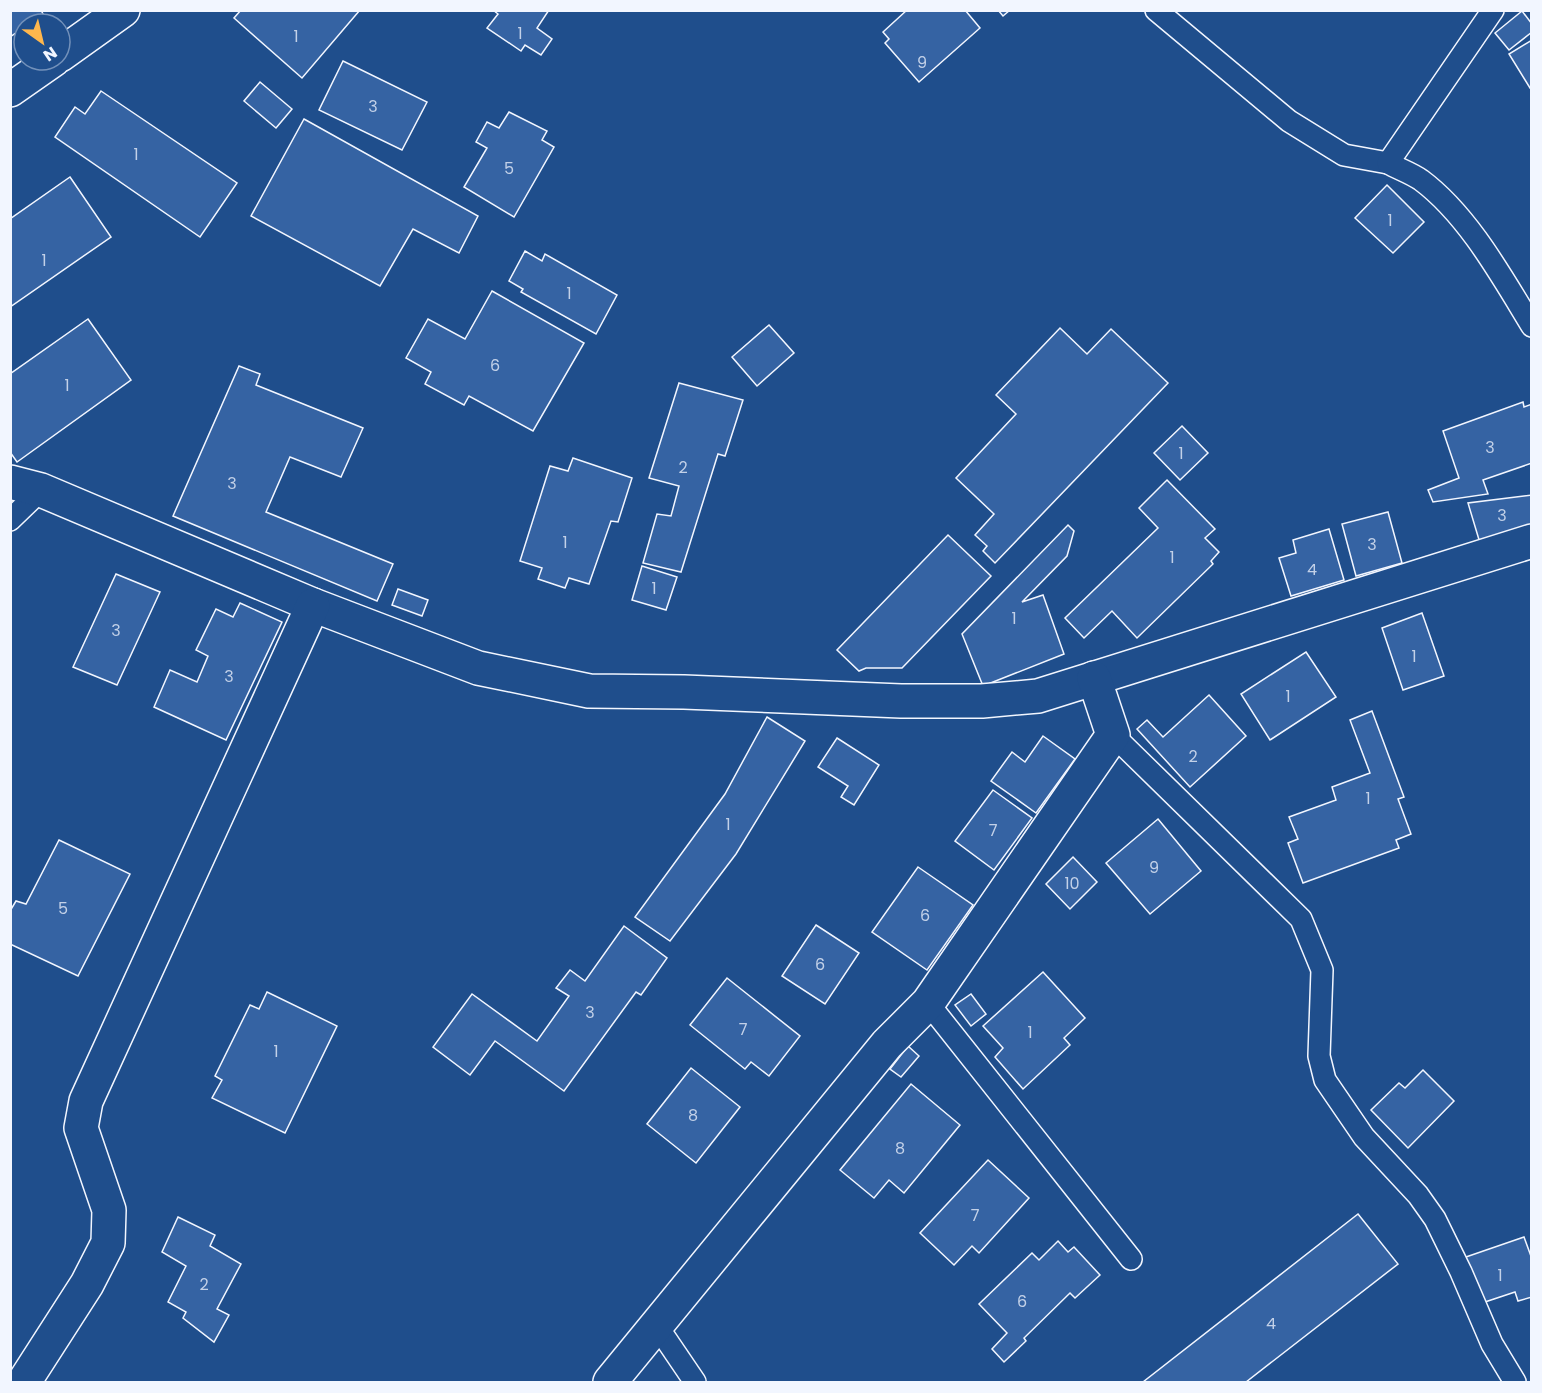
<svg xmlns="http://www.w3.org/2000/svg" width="1542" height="1393" viewBox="0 0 1542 1393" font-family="Poppins,sans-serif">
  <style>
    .building { fill: #3563a3; stroke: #f2f6ff; stroke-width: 1.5 }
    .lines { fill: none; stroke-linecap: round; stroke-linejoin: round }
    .service-casing { stroke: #f2f6ff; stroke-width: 24 }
    .minor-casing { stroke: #f2f6ff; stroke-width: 36 }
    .secondary-casing { stroke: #f2f6ff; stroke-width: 36 }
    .service { stroke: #1f4e8c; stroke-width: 21 }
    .minor { stroke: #1f4e8c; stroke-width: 33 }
    .secondary { stroke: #1f4e8c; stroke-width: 33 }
    .labels { text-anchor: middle; stroke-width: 4.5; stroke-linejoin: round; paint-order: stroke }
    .number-label { font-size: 16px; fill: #c3d1e8 }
  </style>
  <rect width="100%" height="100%" fill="#1f4e8c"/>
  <g class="building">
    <path d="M 10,10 L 41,10 L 43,14 L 29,24 L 24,24 L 24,27 L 10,37 Z"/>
    <path d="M 241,10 L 360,10 L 302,78 L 234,18 Z"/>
    <path d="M 493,10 L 549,10 L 537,28 L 552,39 L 541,55 L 525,45 L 521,51 L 487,28 L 498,14 Z"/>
    <path d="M 907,10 L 965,10 L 980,28 L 919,82 L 885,43 L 889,39 L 883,32 Z"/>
    <path d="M 998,10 L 1010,10 L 1003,16 Z"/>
    <path d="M 1522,11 L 1532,24 L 1532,32 L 1509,50 L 1495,33 Z"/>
    <path d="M 1532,40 L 1532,87 L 1530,88 L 1509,54 Z"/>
    <path d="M 343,61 L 427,102 L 402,150 L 319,110 Z"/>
    <path d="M 260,82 L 292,109 L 276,128 L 244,101 Z"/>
    <path d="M 101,91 L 237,183 L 200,237 L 55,137 L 75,107 L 85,114 Z"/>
    <path d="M 509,112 L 547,131 L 542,140 L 554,147 L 514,217 L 464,187 L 487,148 L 476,142 L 487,122 L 499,128 Z"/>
    <path d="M 304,119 L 478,216 L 459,253 L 413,229 L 380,286 L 251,216 Z"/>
    <path d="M 70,177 L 111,237 L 10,307 L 10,219 Z"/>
    <path d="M 1387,185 L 1424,222 L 1393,253 L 1355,218 Z"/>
    <path d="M 525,251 L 542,261 L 545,254 L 617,295 L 596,334 L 521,292 L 523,289 L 509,281 Z"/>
    <path d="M 492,291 L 584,343 L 533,431 L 469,396 L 464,405 L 425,384 L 431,372 L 406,358 L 428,319 L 465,339 Z"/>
    <path d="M 88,319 L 131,380 L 17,462 L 10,452 L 10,374 Z"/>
    <path d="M 769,325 L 794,353 L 757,386 L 732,357 Z"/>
    <path d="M 1060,328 L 1087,354 L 1111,329 L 1168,383 L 995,563 L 983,551 L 987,546 L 975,535 L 994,514 L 956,478 L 1016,414 L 996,395 Z"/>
    <path d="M 239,366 L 260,374 L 256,385 L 363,428 L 341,477 L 290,457 L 266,512 L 393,564 L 377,601 L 173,516 Z"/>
    <path d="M 679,383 L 743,400 L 725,456 L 718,454 L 681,572 L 643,563 L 657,514 L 671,516 L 679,486 L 649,478 Z"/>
    <path d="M 1523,402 L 1524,407 L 1532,404 L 1532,463 L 1483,480 L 1488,494 L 1433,502 L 1428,490 L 1459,478 L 1443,431 Z"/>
    <path d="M 1182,426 L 1208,453 L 1180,480 L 1154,453 Z"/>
    <path d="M 573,458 L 632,478 L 618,522 L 611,521 L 589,584 L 569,578 L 565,588 L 538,579 L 542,568 L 520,561 L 550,466 L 568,471 Z"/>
    <path d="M 1167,480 L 1215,529 L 1205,538 L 1219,552 L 1211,561 L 1213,564 L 1137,638 L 1112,611 L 1084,638 L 1065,618 L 1158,528 L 1139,508 Z"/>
    <path d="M 1532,495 L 1532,528 L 1480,543 L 1468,503 Z"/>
    <path d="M 1388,512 L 1402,563 L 1356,576 L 1342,524 Z"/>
    <path d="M 1068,525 L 1074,531 L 1067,556 L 1022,602 L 1043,595 L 1064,654 L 983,686 L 962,634 Z"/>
    <path d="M 1329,529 L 1344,580 L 1291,596 L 1279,558 L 1296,553 L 1293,540 Z"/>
    <path d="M 948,535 L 991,576 L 902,668 L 866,668 L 859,671 L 837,650 Z"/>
    <path d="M 642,566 L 677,577 L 666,610 L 632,600 Z"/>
    <path d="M 116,574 L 160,592 L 117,685 L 73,667 Z"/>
    <path d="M 398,589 L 428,600 L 422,616 L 392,605 Z"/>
    <path d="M 240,603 L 282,622 L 226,740 L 154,707 L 170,670 L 197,682 L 208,656 L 196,650 L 216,609 L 233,617 Z"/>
    <path d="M 1422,613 L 1444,676 L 1403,690 L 1382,628 Z"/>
    <path d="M 1306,652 L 1336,697 L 1270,740 L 1241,694 Z"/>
    <path d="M 1209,695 L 1246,736 L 1190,787 L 1137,729 L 1147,720 L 1163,737 Z"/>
    <path d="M 1372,711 L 1404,797 L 1398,799 L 1411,834 L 1396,840 L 1399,848 L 1303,883 L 1288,843 L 1298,839 L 1289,817 L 1336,800 L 1332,787 L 1370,773 L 1350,720 Z"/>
    <path d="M 767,717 L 805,741 L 736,854 L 670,941 L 635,917 L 725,794 Z"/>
    <path d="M 1043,736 L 1075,759 L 1036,813 L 991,781 L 1012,752 L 1025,762 Z"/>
    <path d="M 837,738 L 879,765 L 854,805 L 841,797 L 848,786 L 818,767 Z"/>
    <path d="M 993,790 L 1032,818 L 994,870 L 955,841 Z"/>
    <path d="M 1158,819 L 1201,871 L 1150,914 L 1106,863 Z"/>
    <path d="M 59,840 L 130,874 L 78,976 L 10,944 L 10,911 L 16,901 L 26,904 Z"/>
    <path d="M 1073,857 L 1097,882 L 1070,909 L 1046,884 Z"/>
    <path d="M 918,867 L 973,905 L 927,970 L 872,932 Z"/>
    <path d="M 816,925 L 859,953 L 825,1004 L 782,976 Z"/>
    <path d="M 624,926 L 667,958 L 641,995 L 636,992 L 564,1091 L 495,1041 L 470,1075 L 433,1047 L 472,994 L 537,1041 L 569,996 L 556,988 L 570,970 L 585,981 Z"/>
    <path d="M 1043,972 L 1085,1018 L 1064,1038 L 1070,1045 L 1023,1089 L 995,1057 L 1003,1048 L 983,1026 Z"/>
    <path d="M 727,978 L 800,1036 L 769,1076 L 751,1062 L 745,1069 L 690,1025 Z"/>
    <path d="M 267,992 L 337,1026 L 285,1133 L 212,1098 L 222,1080 L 215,1076 L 250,1005 L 259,1009 Z"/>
    <path d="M 971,994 L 986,1014 L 971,1026 L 955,1005 Z"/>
    <path d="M 908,1046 L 919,1056 L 901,1077 L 890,1069 Z"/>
    <path d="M 691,1068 L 740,1107 L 696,1163 L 647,1124 Z"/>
    <path d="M 1423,1070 L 1454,1101 L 1408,1148 L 1371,1110 L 1399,1083 L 1405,1088 Z"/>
    <path d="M 911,1084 L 960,1125 L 904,1193 L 889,1180 L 874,1198 L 840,1170 Z"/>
    <path d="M 988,1160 L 1029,1198 L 979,1253 L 972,1246 L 954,1265 L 920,1233 Z"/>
    <path d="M 1358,1214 L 1398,1264 L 1246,1382 L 1143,1382 Z"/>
    <path d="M 178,1217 L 215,1235 L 210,1246 L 241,1264 L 217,1309 L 229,1315 L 214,1342 L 183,1318 L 186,1312 L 168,1302 L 186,1266 L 162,1252 Z"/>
    <path d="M 1524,1237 L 1532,1259 L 1532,1297 L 1518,1301 L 1515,1292 L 1479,1304 L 1463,1258 Z"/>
    <path d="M 1058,1241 L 1068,1252 L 1074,1247 L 1100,1275 L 1075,1298 L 1070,1293 L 1024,1338 L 1026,1341 L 1004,1362 L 992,1349 L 1007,1333 L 979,1304 L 1032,1253 L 1039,1260 Z"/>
  </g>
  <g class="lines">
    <g class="service-casing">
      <g id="service">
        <path d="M 1156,10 L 1289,121 L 1344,155 L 1388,163"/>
        <path d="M 1493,10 L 1388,163 C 1399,169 1411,173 1421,180 C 1468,215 1502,277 1532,326"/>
        <path d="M 10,520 L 41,490"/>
        <path d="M 1113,735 L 1301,919 L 1322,970 L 1319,1056 L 1325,1080 L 1364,1137 L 1418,1195 L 1435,1219 L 1461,1272 L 1492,1344 L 1515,1382"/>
        <path d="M 928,1003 L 1131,1259"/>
        <path d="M 657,1326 L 695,1382"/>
      </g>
    </g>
    <g class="minor-casing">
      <g id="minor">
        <path d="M 10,482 L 41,490 L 313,605 L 478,668 L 589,691 L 684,692 L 901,701 L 982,701 L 1038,696 L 1532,541"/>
        <path d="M 24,1382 L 87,1284 L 108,1243 L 109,1210 L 81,1128 L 86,1101 L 313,605"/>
        <path d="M 610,1382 L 887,1044 L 928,1003 L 1113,735 L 1094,678"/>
      </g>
    </g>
    <g class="secondary-casing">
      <g id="secondary">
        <path d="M 60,55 L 123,10"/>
        <path d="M 10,90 L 53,60"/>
      </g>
    </g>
    <use href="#service" class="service"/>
    <use href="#minor" class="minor"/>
    <use href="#secondary" class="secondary"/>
  </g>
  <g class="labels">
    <g class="number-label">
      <text x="520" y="39">1</text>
      <text x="296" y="42">1</text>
      <text x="922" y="68">9</text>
      <text x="373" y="112">3</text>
      <text x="136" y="160">1</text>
      <text x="509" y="174">5</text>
      <text x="1390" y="226">1</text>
      <text x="44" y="266">1</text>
      <text x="569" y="299">1</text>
      <text x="495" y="371">6</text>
      <text x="67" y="391">1</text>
      <text x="1490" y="453">3</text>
      <text x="1181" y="459">1</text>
      <text x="683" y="473">2</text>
      <text x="232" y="489">3</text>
      <text x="1502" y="521">3</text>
      <text x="565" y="548">1</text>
      <text x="1372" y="550">3</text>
      <text x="1172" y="563">1</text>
      <text x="1312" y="575">4</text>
      <text x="654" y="594">1</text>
      <text x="1014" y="624">1</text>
      <text x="116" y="636">3</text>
      <text x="1414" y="662">1</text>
      <text x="229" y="682">3</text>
      <text x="1288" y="702">1</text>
      <text x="1193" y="762">2</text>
      <text x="1368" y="804">1</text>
      <text x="728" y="830">1</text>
      <text x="993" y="836">7</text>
      <text x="1154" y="873">9</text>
      <text x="1072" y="889">10</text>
      <text x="63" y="914">5</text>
      <text x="925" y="921">6</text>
      <text x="820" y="970">6</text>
      <text x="590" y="1018">3</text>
      <text x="743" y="1035">7</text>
      <text x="1030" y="1038">1</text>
      <text x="276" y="1057">1</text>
      <text x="693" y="1121">8</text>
      <text x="900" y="1154">8</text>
      <text x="975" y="1221">7</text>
      <text x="1500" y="1281">1</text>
      <text x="204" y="1290">2</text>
      <text x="1022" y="1307">6</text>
      <text x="1271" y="1329">4</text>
    </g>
  </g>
  <rect width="1542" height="1393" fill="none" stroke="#f2f6ff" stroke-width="24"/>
  <g transform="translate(42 42) rotate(146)"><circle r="28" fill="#1f4e8c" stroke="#7391ba" stroke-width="1.5"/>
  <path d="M0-4.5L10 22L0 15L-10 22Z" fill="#ffb74d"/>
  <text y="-9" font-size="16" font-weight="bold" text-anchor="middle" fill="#f2f6ff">N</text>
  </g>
</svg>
